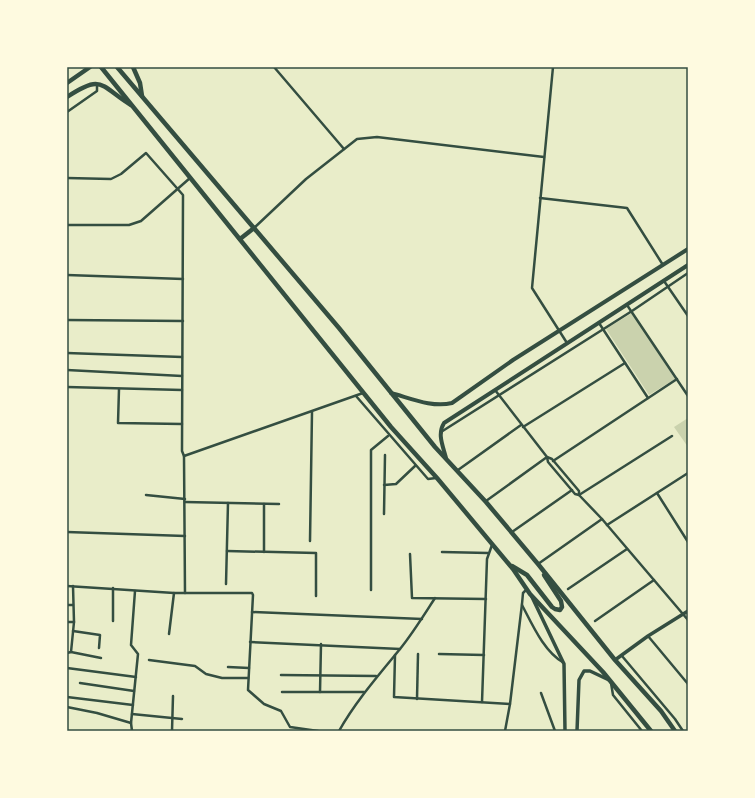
<svg xmlns="http://www.w3.org/2000/svg" width="755" height="798" viewBox="0 0 755 798" font-family="Mulish,sans-serif">
  <style>
    .green { fill: #cad2ad }
    .lines { fill: none; stroke-linecap: round; stroke-linejoin: round }
    .minor { stroke: #344e41; stroke-width: 2.5 }
    .tertiary { stroke: #344e41; stroke-width: 3.5 }
    .secondary { stroke: #344e41; stroke-width: 4 }
    .primary { stroke: #344e41; stroke-width: 4.5 }
    .trunk { stroke: #344e41; stroke-width: 4.5 }
    .neatline { fill: none; stroke: #344e41; stroke-width: 1.5 }
  </style>
  <rect width="100%" height="100%" fill="#e9edc9"/>
  <g class="green">
    <path d="M 632,313 L 675,379 L 649,395 L 606,329 Z"/>
    <path d="M 688,418 L 688,447 L 674,427 Z"/>
  </g>
  <g class="lines">
    <g class="minor">
      <path d="M 274,67 L 344,149"/>
      <path d="M 553,67 L 532,288 L 567,343"/>
      <path d="M 67,112 L 97,91 L 97,85"/>
      <path d="M 67,178 L 111,179 L 121,174 L 146,153 L 183,195 L 182,451 L 184,456 L 185,593"/>
      <path d="M 540,198 L 627,208 L 663,265"/>
      <path d="M 67,225 L 129,225 L 141,221 L 190,178"/>
      <path d="M 254,228 L 306,179 L 357,139 L 377,137 L 544,157"/>
      <path d="M 67,275 L 183,279"/>
      <path d="M 664,281 L 688,316"/>
      <path d="M 627,305 L 688,396"/>
      <path d="M 67,320 L 183,321"/>
      <path d="M 599,323 L 648,398"/>
      <path d="M 67,353 L 182,357"/>
      <path d="M 67,370 L 182,376"/>
      <path d="M 67,387 L 182,390"/>
      <path d="M 119,389 L 118,423 L 182,424"/>
      <path d="M 495,390 L 547,457 L 552,459 L 579,491 L 579,495 L 602,519 L 688,620"/>
      <path d="M 356,396 L 428,479 L 436,478"/>
      <path d="M 523,427 L 625,363"/>
      <path d="M 441,432 L 632,311 L 688,273"/>
      <path d="M 184,456 L 363,393"/>
      <path d="M 553,461 L 677,379"/>
      <path d="M 458,470 L 521,425"/>
      <path d="M 384,485 L 396,484 L 415,466"/>
      <path d="M 657,493 L 688,542"/>
      <path d="M 146,495 L 185,499"/>
      <path d="M 486,501 L 547,457 L 548,462 L 575,494 L 579,495 L 672,436"/>
      <path d="M 185,502 L 279,504"/>
      <path d="M 264,504 L 264,552"/>
      <path d="M 384,514 L 385,455"/>
      <path d="M 607,525 L 688,473"/>
      <path d="M 67,532 L 185,536"/>
      <path d="M 512,532 L 572,490"/>
      <path d="M 310,541 L 312,412"/>
      <path d="M 227,551 L 316,553 L 316,596"/>
      <path d="M 442,552 L 488,553"/>
      <path d="M 410,554 L 412,598 L 486,599"/>
      <path d="M 538,564 L 602,519"/>
      <path d="M 226,584 L 228,503"/>
      <path d="M 67,586 L 174,593 L 252,593 L 253,595 L 248,690 L 264,704 L 281,711 L 290,727 L 318,731"/>
      <path d="M 113,588 L 113,621"/>
      <path d="M 568,589 L 627,549"/>
      <path d="M 371,590 L 371,450 L 388,436"/>
      <path d="M 67,605 L 73,605"/>
      <path d="M 522,605 C 532,624 544,652 564,663"/>
      <path d="M 252,612 L 422,619"/>
      <path d="M 595,621 L 654,580"/>
      <path d="M 67,622 L 74,622"/>
      <path d="M 73,631 L 100,635 L 99,648"/>
      <path d="M 169,634 L 174,593"/>
      <path d="M 648,636 L 688,684"/>
      <path d="M 250,642 L 400,649"/>
      <path d="M 71,652 L 101,658"/>
      <path d="M 67,653 L 71,652 L 74,622 L 73,586"/>
      <path d="M 439,654 L 484,655"/>
      <path d="M 395,655 L 394,697 L 510,704"/>
      <path d="M 622,656 L 675,719 L 683,731"/>
      <path d="M 149,660 L 195,666 L 206,674 L 222,678 L 248,678"/>
      <path d="M 228,667 L 249,668"/>
      <path d="M 67,668 L 136,677"/>
      <path d="M 281,675 L 376,676"/>
      <path d="M 80,683 L 134,691"/>
      <path d="M 611,683 L 613,695 L 642,731"/>
      <path d="M 282,692 L 364,692"/>
      <path d="M 320,692 L 321,644"/>
      <path d="M 541,693 L 555,731"/>
      <path d="M 67,697 L 133,705"/>
      <path d="M 417,699 L 418,654"/>
      <path d="M 482,702 L 487,559 L 492,545"/>
      <path d="M 67,707 L 97,713 L 131,723"/>
      <path d="M 132,714 L 182,719"/>
      <path d="M 132,731 L 131,723 L 138,654 L 131,645 L 135,591"/>
      <path d="M 172,731 L 173,696"/>
      <path d="M 339,731 C 356,701 378,676 400,649 C 413,633 424,615 435,598"/>
      <path d="M 505,731 L 510,704 L 522,604 L 523,593 L 526,590"/>
    </g>
    <g class="tertiary">
      <path d="M 532,597 L 564,664 L 565,731"/>
      <path d="M 615,660 L 648,636 L 688,611"/>
      <path d="M 577,731 L 579,680 L 584,671 L 590,671 L 609,680"/>
    </g>
    <g class="secondary">
      <path d="M 391,393 C 410,398 432,408 452,403 L 513,360 L 688,249"/>
      <path d="M 446,458 C 443,446 437,434 444,423 L 688,265"/>
    </g>
    <g class="primary">
      <path d="M 101,67 L 391,427 L 437,478 L 513,569 L 530,594 L 603,672 L 651,731"/>
      <path d="M 117,67 L 339,328 L 435,447 L 486,502 L 538,564 L 615,660 L 661,711 L 675,731"/>
      <path d="M 240,239 L 254,228"/>
      <path d="M 512,566 L 527,575 L 552,607 L 555,609 L 560,610 L 562,607 L 561,601 L 544,575"/>
    </g>
    <g class="trunk">
      <path d="M 133,67 L 140,83 L 142,96"/>
      <path d="M 67,83 L 90,67"/>
      <path d="M 67,97 C 103,73 100,86 131,105"/>
    </g>
  </g>
  <rect width="755" height="798" fill="none" stroke="#fefae0" stroke-width="136"/>
  <rect x="68" y="68" width="619" height="662" class="neatline"/>
</svg>
